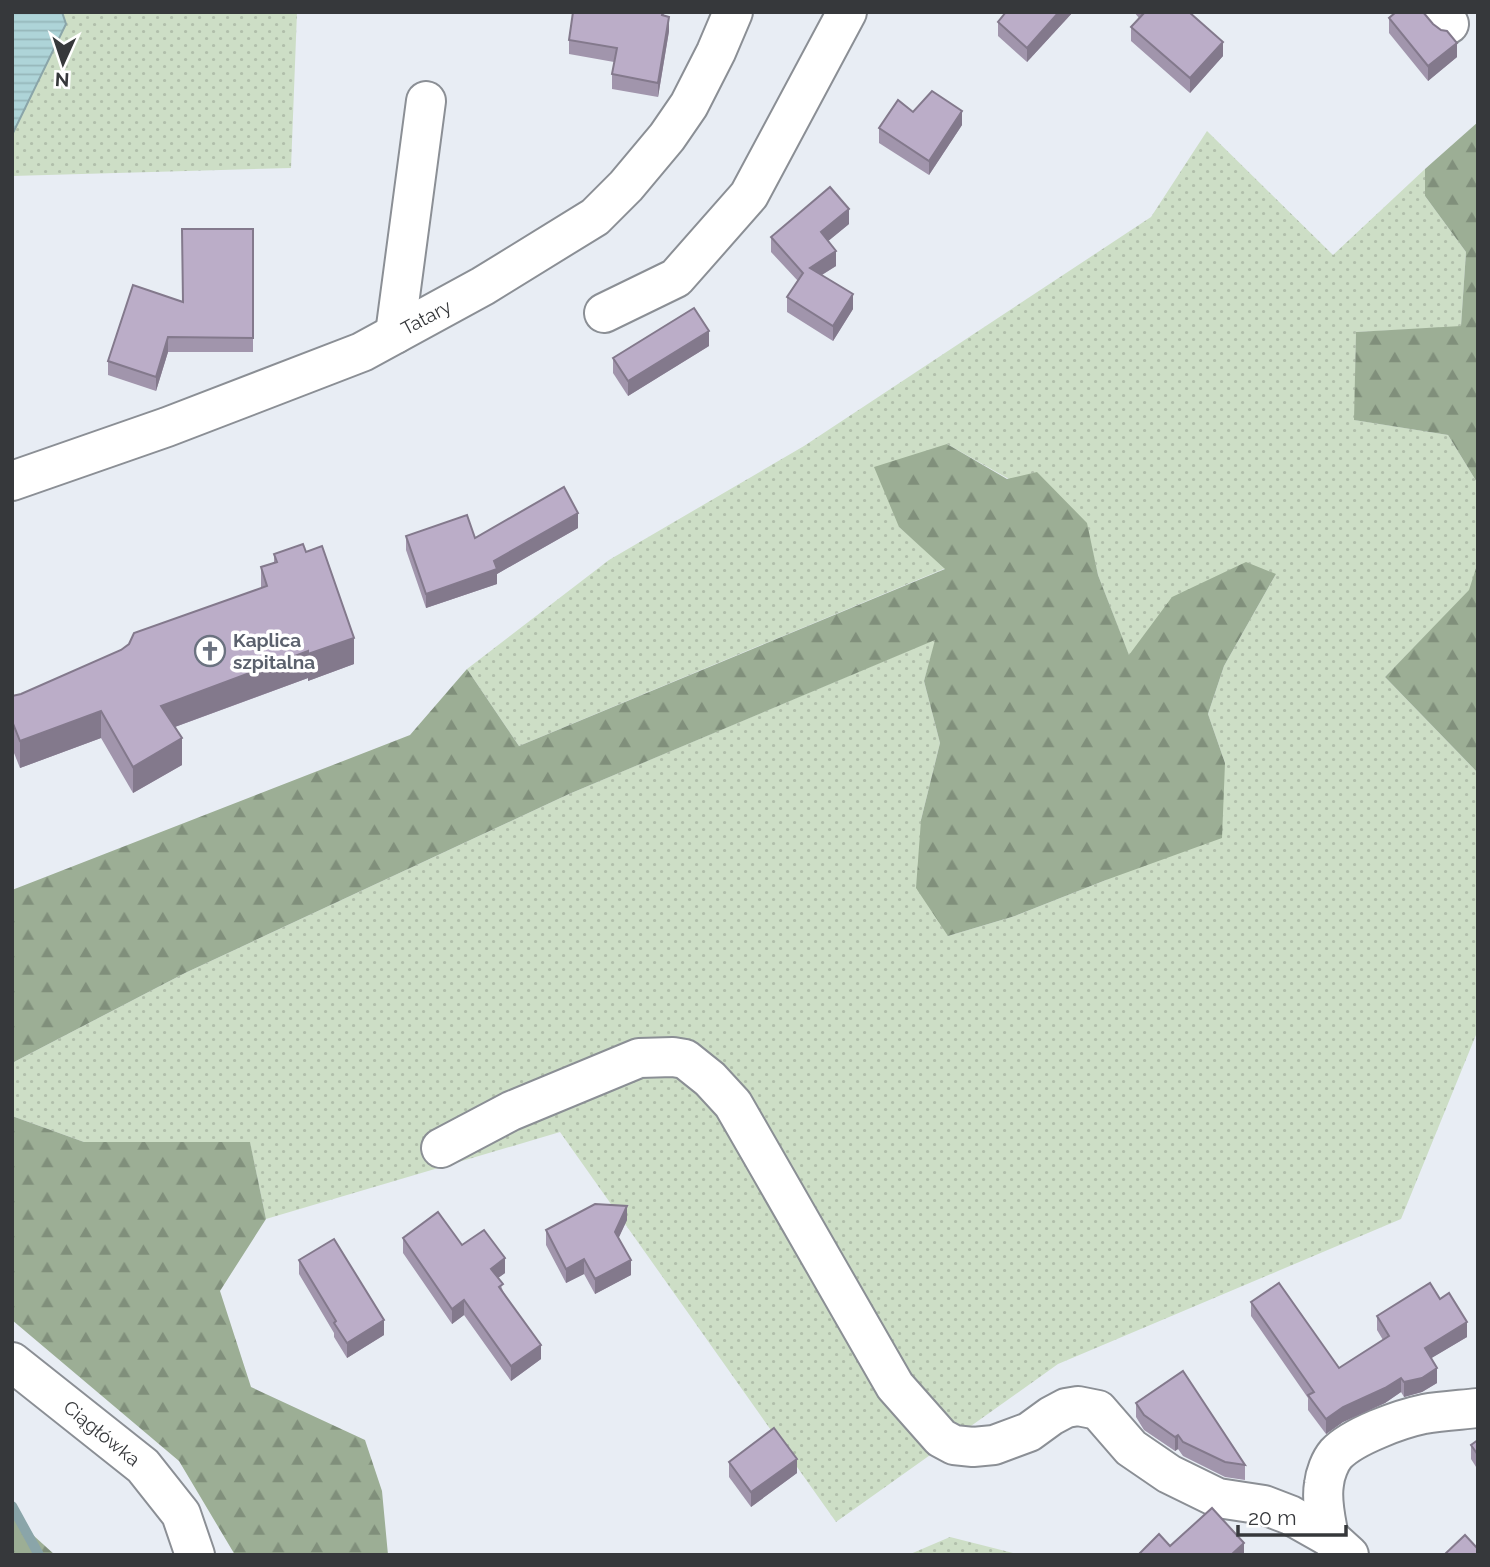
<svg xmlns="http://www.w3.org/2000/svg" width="1490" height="1567" viewBox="0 0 1490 1567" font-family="Raleway,sans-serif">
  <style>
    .green { fill: url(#green-dots) }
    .forest { fill: url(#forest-firs) }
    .water { fill: url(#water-rules); stroke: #8aa5a9; stroke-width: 2 }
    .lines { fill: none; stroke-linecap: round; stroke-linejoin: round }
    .stream { stroke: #8aa5a9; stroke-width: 10 }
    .minor-casing { stroke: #8b8f95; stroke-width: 42 }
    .minor { stroke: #fff; stroke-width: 38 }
    .wall { fill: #a195ac }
    .shaded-wall { fill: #83798c }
    .building { fill: #bbadc8; stroke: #83798c; stroke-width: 2 }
    .labels { text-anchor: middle; stroke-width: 7; stroke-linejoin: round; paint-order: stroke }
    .street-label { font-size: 19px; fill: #36383b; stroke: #fff }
    .worship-label { font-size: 19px; font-weight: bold; fill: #5b616d; stroke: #fff; text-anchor: start }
  </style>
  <defs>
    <pattern id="green-dots" width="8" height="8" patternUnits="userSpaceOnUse" patternTransform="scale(1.75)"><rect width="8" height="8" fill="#cddec6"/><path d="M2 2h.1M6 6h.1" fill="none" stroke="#b1bfab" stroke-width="1.8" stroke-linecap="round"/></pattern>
    <pattern id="forest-firs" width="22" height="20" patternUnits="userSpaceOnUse" patternTransform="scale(1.75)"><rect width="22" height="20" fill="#9cae95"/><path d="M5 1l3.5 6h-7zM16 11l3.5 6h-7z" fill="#808f7b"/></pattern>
    <pattern id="water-rules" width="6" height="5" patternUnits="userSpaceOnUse" patternTransform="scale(1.75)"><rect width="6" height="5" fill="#aed4d8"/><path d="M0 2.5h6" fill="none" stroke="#96b7ba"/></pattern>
  </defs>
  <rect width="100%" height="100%" fill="#e8edf4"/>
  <g class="green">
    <path d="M 62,12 L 297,12 L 291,168 L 12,176 L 12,135 L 66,24 Z"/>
    <path d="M 1207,131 L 1333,255 L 1425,169 L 1425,196 L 1466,252 L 1461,327 L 1356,332 L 1355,420 L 1448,435 L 1478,484 L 1478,562 L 1470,590 L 1385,677 L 1478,773 L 1478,1030 L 1401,1219 L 1058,1364 L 836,1522 L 560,1132 L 266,1219 L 250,1143 L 84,1142 L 12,1116 L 12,1063 L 185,973 L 569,794 L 936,639 L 924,681 L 940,743 L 921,820 L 948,936 L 1015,916 L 1106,880 L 1225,763 L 1208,714 L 1224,666 L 1276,574 L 1129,656 L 1098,575 L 1086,523 L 947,444 L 899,527 L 946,568 L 519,746 L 467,669 L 609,560 L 804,446 L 1151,217 Z"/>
    <path d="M 950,1537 L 1021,1555 L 908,1555 Z"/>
  </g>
  <g class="forest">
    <path d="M 1478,122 L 1478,484 L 1448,435 L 1354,420 L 1356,332 L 1461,326 L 1466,252 L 1425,196 L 1425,169 Z"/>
    <path d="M 947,444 L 1007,479 L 1037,472 L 1087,523 L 1098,575 L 1129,655 L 1172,597 L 1246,562 L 1276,574 L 1224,666 L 1208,714 L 1225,763 L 1222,838 L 1106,880 L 1015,916 L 948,936 L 916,888 L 921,820 L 940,743 L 924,681 L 935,640 L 569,794 L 185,973 L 12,1063 L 12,890 L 410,735 L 467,669 L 519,746 L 945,569 L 899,527 L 874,467 Z"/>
    <path d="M 1478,562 L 1478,773 L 1385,677 L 1469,590 Z"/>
    <path d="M 12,1116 L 84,1142 L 250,1142 L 266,1219 L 220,1291 L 251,1387 L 365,1440 L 382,1491 L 388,1555 L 235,1555 L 179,1461 L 12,1320 Z"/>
    <path d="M 12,1516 L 55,1555 L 12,1555 Z"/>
  </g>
  <path class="water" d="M 12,12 L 62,12 L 66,24 L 12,135 Z"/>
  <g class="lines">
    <path class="stream" d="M 12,1506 L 39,1555"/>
    <g class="minor-casing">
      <g id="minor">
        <path d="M 1439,12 L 1449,24"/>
        <path d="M 604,313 L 676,278 L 749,195 L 847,12"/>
        <path d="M 395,334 L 426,101"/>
        <path d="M 12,481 L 167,427 L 362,352 L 483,286 L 595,217 L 626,186 L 667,137 L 689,105 L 716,52 L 733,12"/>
        <path d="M 441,1148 L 511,1111 L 639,1058 L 673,1057 L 685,1059 L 710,1079 L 733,1104 L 895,1386 L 941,1438 L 954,1445 L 973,1447 L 994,1445 L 1029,1432 L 1051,1416 L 1066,1408 L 1078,1406 L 1098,1410 L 1131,1448 L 1169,1474 L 1218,1498 L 1264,1505 L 1290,1515 L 1329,1537 L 1349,1555"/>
        <path d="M 12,1362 L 143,1466 L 181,1514 L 195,1555"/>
        <path d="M 1329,1537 C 1326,1520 1321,1501 1324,1484 C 1325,1474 1330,1461 1336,1454 C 1353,1436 1400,1419 1424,1414 C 1442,1411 1460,1410 1478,1408"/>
      </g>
    </g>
    <use href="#minor" class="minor"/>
  </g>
  <g class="wall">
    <path d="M 664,12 L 664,16 L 669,31 L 658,97 L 612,89 L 612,74 L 614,62 L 569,54 L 569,40 Z"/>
    <path d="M 1073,12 L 1027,62 L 998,36 L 998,22 Z"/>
    <path d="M 1134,12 L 1189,12 L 1223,56 L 1190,93 L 1131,41 L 1131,27 L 1139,18 Z"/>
    <path d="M 1389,18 L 1457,57 L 1428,81 L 1389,33 Z"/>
    <path d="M 962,125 L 929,175 L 879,143 L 879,128 Z"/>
    <path d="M 849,224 L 828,241 L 836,266 L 822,275 L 853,309 L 833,341 L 787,312 L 787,297 L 798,281 L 771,252 L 771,237 Z"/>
    <path d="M 253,229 L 253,352 L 168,352 L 156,391 L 108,375 L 108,361 L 183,301 Z"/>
    <path d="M 709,346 L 628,396 L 613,373 L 613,358 Z"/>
    <path d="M 578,528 L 497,574 L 497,584 L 426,608 L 406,550 L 406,536 L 475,538 Z"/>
    <path d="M 274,554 L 354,664 L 308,681 L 308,678 L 175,727 L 182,765 L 133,793 L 101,738 L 20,768 L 12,748 L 12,696 L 21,694 L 261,588 L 261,567 L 274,563 Z"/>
    <path d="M 627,1220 L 618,1238 L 631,1275 L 595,1294 L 584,1274 L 566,1283 L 546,1245 L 546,1230 Z"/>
    <path d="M 403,1238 L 462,1245 L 505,1273 L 498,1278 L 503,1291 L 541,1359 L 511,1381 L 464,1315 L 452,1324 L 403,1253 Z"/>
    <path d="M 299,1260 L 384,1335 L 347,1358 L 334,1337 L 334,1333 L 299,1274 Z"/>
    <path d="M 1440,1299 L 1467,1337 L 1431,1358 L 1437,1383 L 1422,1392 L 1404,1397 L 1401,1392 L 1385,1403 L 1343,1422 L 1326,1434 L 1308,1410 L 1308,1398 L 1251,1316 L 1251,1302 L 1339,1368 L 1383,1340 L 1377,1330 L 1377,1316 Z"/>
    <path d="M 1136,1403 L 1245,1465 L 1245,1480 L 1225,1477 L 1183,1456 L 1178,1449 L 1175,1451 L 1144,1430 L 1136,1417 Z"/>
    <path d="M 1478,1440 L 1478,1470 L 1471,1459 L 1471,1445 Z"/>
    <path d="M 729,1462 L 797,1473 L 751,1507 L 729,1477 Z"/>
  </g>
  <g class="shaded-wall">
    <path d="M 1059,12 L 1073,12 L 1027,62 L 1027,48 Z"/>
    <path d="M 669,17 L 669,31 L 658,97 L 658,83 Z"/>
    <path d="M 1223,42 L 1223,56 L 1190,93 L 1190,78 Z"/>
    <path d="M 1457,43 L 1457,57 L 1428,81 L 1428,66 Z"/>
    <path d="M 962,111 L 962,125 L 929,175 L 929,161 Z"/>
    <path d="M 849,209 L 849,224 L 821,247 L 821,232 Z"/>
    <path d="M 836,251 L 836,266 L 810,282 L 810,268 Z"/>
    <path d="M 853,294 L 853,309 L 833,341 L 833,326 Z"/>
    <path d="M 709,331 L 709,346 L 628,396 L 628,381 Z"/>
    <path d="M 168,337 L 168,352 L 156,391 L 156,377 Z"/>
    <path d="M 578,513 L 578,528 L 497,574 L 497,584 L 426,608 L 426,594 L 494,561 Z"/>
    <path d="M 354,638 L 354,664 L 308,681 L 308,654 Z"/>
    <path d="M 308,651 L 308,678 L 161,732 L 161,706 Z"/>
    <path d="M 101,711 L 101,738 L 20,768 L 20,741 Z"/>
    <path d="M 182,738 L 182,765 L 133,793 L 133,767 Z"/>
    <path d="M 627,1206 L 627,1220 L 615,1246 L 615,1232 Z"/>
    <path d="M 505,1258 L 505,1273 L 491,1283 L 491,1269 Z"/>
    <path d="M 584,1259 L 584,1274 L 566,1283 L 566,1269 Z"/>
    <path d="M 631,1260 L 631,1275 L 595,1294 L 595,1279 Z"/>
    <path d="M 464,1300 L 464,1315 L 452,1324 L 452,1309 Z"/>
    <path d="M 384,1320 L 384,1335 L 347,1358 L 347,1343 Z"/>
    <path d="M 1467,1322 L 1467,1337 L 1425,1362 L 1425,1348 Z"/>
    <path d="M 541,1345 L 541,1359 L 511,1381 L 511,1366 Z"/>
    <path d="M 1437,1368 L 1437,1383 L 1422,1392 L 1404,1397 L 1404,1382 Z"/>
    <path d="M 1401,1378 L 1401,1392 L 1385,1403 L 1343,1422 L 1326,1434 L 1326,1419 L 1343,1407 Z"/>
    <path d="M 1178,1435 L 1178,1449 L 1175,1451 L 1175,1437 Z"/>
    <path d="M 797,1459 L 797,1473 L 751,1507 L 751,1492 Z"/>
    <path d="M 1244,1543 L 1244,1555 L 1231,1555 Z"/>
  </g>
  <g class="building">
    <path d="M 573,12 L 663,12 L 662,15 L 669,17 L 658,83 L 612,74 L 617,48 L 569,40 Z"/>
    <path d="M 1006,12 L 1059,12 L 1027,48 L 998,22 Z"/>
    <path d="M 1145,12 L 1189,12 L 1223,42 L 1190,78 L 1131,27 Z"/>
    <path d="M 1396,12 L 1423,12 L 1433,24 L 1441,30 L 1447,31 L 1457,43 L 1428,66 L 1389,18 Z"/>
    <path d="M 932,91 L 962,111 L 929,161 L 879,128 L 898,100 L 913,112 Z"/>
    <path d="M 830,187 L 849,209 L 821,232 L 836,251 L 810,268 L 853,294 L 833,326 L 787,297 L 803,273 L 771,237 Z"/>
    <path d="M 182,229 L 253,229 L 253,338 L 168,337 L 156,377 L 108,361 L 133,285 L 183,302 Z"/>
    <path d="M 694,308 L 709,331 L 628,381 L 613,358 Z"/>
    <path d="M 564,487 L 578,513 L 494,561 L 497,569 L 426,594 L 406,536 L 467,515 L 475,538 Z"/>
    <path d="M 303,544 L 306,552 L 322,546 L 354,638 L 308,654 L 308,651 L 161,706 L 182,738 L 133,767 L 101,711 L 20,741 L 12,721 L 12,696 L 21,694 L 121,650 L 129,644 L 134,633 L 267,586 L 261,567 L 277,562 L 274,554 Z"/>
    <path d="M 595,1204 L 627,1206 L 615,1232 L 631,1260 L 595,1279 L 584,1259 L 566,1269 L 546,1230 Z"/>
    <path d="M 438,1212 L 462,1245 L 484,1230 L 505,1258 L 491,1269 L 503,1284 L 499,1287 L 541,1345 L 511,1366 L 464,1300 L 452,1309 L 403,1238 Z"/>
    <path d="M 334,1239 L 384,1320 L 347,1343 L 334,1323 L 336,1321 L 299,1260 Z"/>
    <path d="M 1279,1283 L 1339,1368 L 1389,1336 L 1377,1316 L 1430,1283 L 1440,1299 L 1449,1293 L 1467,1322 L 1425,1348 L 1437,1368 L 1422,1378 L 1404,1382 L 1401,1378 L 1385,1388 L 1343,1407 L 1326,1419 L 1308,1395 L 1314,1392 L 1251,1302 Z"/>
    <path d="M 1183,1371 L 1245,1465 L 1225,1462 L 1183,1442 L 1178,1435 L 1175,1437 L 1144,1415 L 1136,1403 Z"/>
    <path d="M 774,1428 L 797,1459 L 751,1492 L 729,1462 Z"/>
    <path d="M 1478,1440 L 1478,1455 L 1471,1445 Z"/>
    <path d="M 1212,1508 L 1244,1543 L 1231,1555 L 1138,1555 L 1159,1534 L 1170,1546 Z"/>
    <path d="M 1465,1535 L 1478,1549 L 1478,1555 L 1444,1555 Z"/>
  </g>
  <defs>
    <g id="church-ring" transform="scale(1.575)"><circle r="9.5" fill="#fff" stroke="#6b7280" stroke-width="1.5"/><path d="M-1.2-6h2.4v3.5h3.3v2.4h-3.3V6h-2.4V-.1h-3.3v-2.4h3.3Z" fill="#6b7280"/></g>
  </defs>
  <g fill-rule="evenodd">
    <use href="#church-ring" x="210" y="651"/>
  </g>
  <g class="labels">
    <g class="street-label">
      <text transform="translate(426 317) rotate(-28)" y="7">Tatary</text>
      <text transform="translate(102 1433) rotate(39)" y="7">Ciągłówka</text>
    </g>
    <g class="worship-label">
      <text x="233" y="647">Kaplica<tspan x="233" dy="22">szpitalna</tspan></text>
    </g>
  </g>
  <rect width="1490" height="1567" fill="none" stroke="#36383b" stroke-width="28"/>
  <g transform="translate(63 63) rotate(183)" stroke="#ffffff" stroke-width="5" paint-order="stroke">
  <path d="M0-5L12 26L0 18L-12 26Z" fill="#36383b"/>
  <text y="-10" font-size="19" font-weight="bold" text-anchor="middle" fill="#36383b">N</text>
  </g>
  <path d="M1238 1525v10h108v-10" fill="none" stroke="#36383b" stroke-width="3.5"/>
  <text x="1248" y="1525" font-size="21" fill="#36383b" stroke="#ffffff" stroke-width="5" paint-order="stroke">20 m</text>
</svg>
